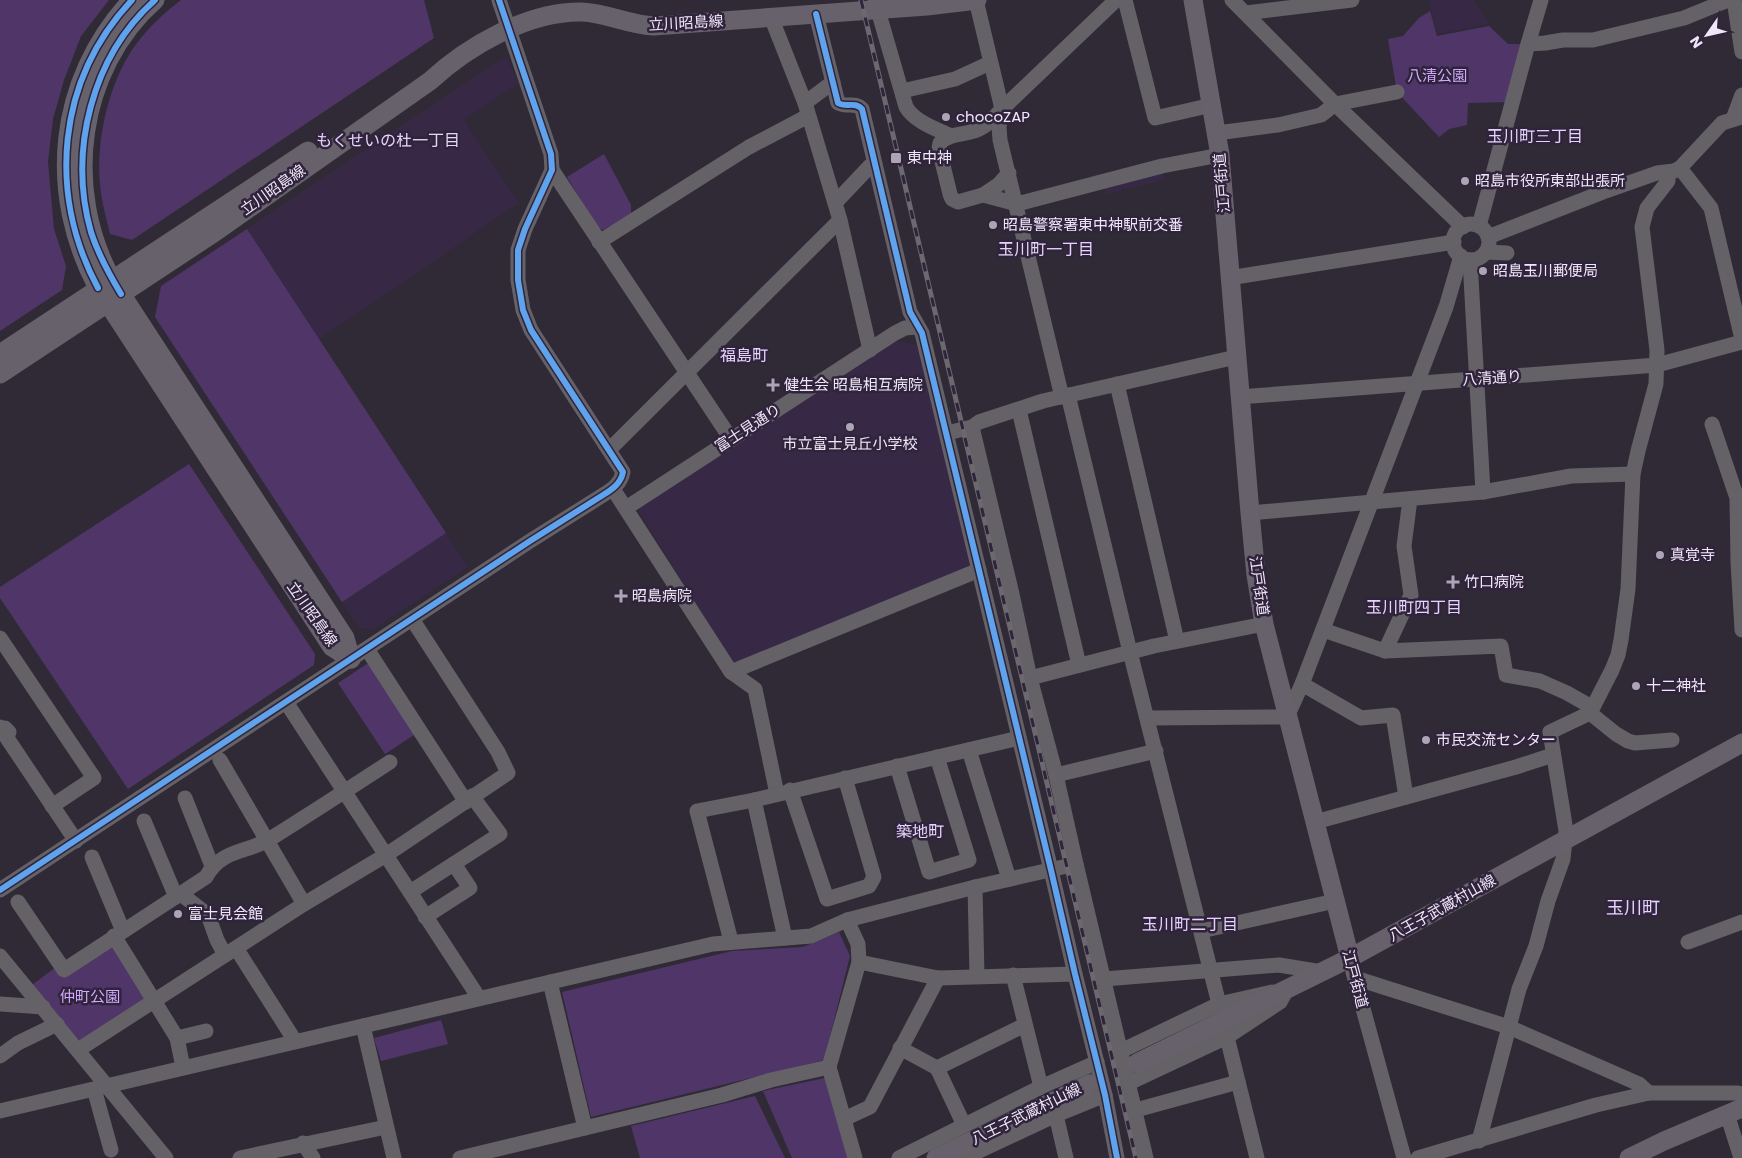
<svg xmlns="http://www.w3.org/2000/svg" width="1742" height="1158" viewBox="0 0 1742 1158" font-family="Poppins,'Noto Sans JP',sans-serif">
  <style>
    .built { fill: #372945 }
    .green { fill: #503668 }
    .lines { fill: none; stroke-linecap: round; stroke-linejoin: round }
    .major-tunnel { stroke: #4d4653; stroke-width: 19; stroke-dasharray: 19 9; stroke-linecap: butt }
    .minor { stroke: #646167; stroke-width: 15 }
    .major { stroke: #66616a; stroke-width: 19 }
    .rail-casing { stroke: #6c6870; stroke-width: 5 }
    .rail { stroke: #30243c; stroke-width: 3; stroke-dasharray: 9; stroke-linecap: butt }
    .cycleway-casing { stroke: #30243c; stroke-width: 9 }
    .cycleway { stroke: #60a3ed; stroke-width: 6 }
    .poi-dot { fill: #aca5b4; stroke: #30243c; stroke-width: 2 }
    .labels { text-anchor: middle; stroke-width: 5; stroke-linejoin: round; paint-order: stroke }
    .street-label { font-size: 15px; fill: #efe7f8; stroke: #30243c }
    .park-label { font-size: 15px; fill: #d3aaff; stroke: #30243c }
    .poi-label { font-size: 15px; fill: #efe7f8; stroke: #30243c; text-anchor: start }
    .neighbourhood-label { font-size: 16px; fill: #e6d3fc; stroke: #30243c }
    .quarter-label { font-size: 18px; fill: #e6d3fc; stroke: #30243c }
  </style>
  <rect width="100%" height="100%" fill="#302a36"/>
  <g class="built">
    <path d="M 1428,0 L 1473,0 L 1489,24 L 1438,34 Z"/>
    <path d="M 504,58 L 508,60 L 518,84 L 464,120 L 519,203 L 319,339 L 247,229 Z"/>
    <path d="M 1162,171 L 1164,180 L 1106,194 L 1104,186 Z"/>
    <path d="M 891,341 L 919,345 L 972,565 L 733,664 L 637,508 Z"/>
    <path d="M 446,533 L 468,567 L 372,630 L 359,627 L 342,602 Z"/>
  </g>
  <g class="green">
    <path d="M 0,0 L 109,0 L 81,36 L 64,80 L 53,119 L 48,162 L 54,229 L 66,266 L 62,290 L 0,331 Z"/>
    <path d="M 181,0 L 424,0 L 434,38 L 132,240 L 110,234 C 107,221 103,207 101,193 C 94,146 108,81 137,43 C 149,27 165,12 181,0 Z"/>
    <path d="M 1430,11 L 1437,36 L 1489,26 L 1508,44 L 1524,44 L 1508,102 L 1468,103 L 1467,125 L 1449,129 L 1439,137 L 1397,92 L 1388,39 L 1403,36 L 1419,18 Z"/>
    <path d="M 604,154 L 631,205 L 631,215 L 603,230 L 598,228 L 567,177 Z"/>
    <path d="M 247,229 L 446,533 L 342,602 L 155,317 L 161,286 Z"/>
    <path d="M 189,464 L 315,654 L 314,665 L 128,789 L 0,598 L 0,587 Z"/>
    <path d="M 370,662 L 417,733 L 385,754 L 338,683 Z"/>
    <path d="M 839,932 L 850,956 L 824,1060 L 591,1117 L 562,992 L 732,951 L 803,947 Z"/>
    <path d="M 115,943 L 149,997 L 80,1041 L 32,985 L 56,967 Z"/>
    <path d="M 441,1020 L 448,1044 L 381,1061 L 374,1038 Z"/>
    <path d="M 825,1078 L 848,1158 L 792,1158 L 763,1091 Z"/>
    <path d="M 755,1096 L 785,1158 L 640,1158 L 631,1126 Z"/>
  </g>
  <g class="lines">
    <path class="major-tunnel" d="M 1089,1084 L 1137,1063"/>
    <g class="minor">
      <path d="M 875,0 L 906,107 C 915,122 936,129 951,136"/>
      <path d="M 976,0 L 1002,109 C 995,117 987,126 977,130 C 965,135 950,133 940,143 L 939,149 L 950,194 L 952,199 L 958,202 L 983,195 L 1017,204 L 1162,166 L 1220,155"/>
      <path d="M 1125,0 L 1155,118 L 1212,105"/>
      <path d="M 1232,0 L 1335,104 L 1463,227"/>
      <path d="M 1734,0 L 1742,52"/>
      <path d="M 1246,13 L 1352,0"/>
      <path d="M 816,14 L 838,103 C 846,108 855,101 862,109 L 910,312 L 922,333 L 1051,870 L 1075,974 L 1105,1095 L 1117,1158"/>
      <path d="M 771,17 L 805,103 L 840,220 L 870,350"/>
      <path d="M 1528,44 L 1545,43 L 1563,40 L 1593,40 L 1684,18 L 1728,0"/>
      <path d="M 902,91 L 955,79 L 990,63"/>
      <path d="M 805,103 L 833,82"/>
      <path d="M 1733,119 L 1742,95"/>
      <path d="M 1217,133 L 1278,125 L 1321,115 L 1335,104 L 1397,92"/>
      <path d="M 1680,168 L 1711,208 L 1742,339"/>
      <path d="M 552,170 L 731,439"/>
      <path d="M 983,195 L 998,185 L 1009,173"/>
      <path d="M 835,203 L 870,166 L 875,164"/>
      <circle cx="1471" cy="242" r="18"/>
      <path d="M 1479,226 L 1528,44 L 1541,0"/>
      <path d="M 1488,237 L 1603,192 L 1657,173 L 1674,171 L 1680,168 L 1722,123 L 1742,117"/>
      <path d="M 599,242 L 749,147 L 808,116"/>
      <path d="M 1486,252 L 1507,253"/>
      <path d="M 1470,260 L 1483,492"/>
      <path d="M 1229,278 L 1454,242"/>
      <path d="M 1117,384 L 1177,641"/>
      <path d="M 1068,395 L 1130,652 L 1219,1004"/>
      <path d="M 1062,397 L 1000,140 L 999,127 L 1002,109 L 1116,0"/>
      <path d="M 1239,397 L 1657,365 L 1742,342"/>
      <path d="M 1019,410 L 1079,665"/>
      <path d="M 1712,424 L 1737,498 L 1738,562 L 1742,630"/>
      <path d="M 972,427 L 1012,594 L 1030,678 L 1056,775 L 1076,864 L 1146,1158"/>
      <path d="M 947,433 L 972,427 L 979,422 L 1043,401 L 1236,357"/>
      <path d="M 609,450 L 840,220"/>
      <path d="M 613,489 L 731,672 L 755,689 L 777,794"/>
      <path d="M 626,508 L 895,333 L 905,328 L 917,327"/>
      <path d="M 1250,513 L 1483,492 L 1571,476 L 1633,474"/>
      <path d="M 1323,630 L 1385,651 L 1501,646 L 1506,675 L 1540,681 L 1567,693 L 1588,705 L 1590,713 L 1616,734 L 1628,741 L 1635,743 L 1672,740"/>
      <path d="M 0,638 L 94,778 L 52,806"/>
      <path d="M 367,649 L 466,802"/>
      <path d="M 1385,651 L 1411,595 L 1404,546 L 1410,499"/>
      <path d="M 731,672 L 979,570"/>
      <path d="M 1030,678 L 1154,646 L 1264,624"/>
      <path d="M 1302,684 L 1361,718 L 1393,715 L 1406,797"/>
      <path d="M 286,702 L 479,998"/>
      <path d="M 1148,718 L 1287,717 L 1302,684 L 1446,307 L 1461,256"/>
      <path d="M 0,727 L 2,729 L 5,728 L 9,732 L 7,738 L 76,841"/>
      <path d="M 969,750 L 1009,879"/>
      <path d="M 220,760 L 304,904"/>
      <path d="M 897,766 L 929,872 L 969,860 L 937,757"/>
      <path d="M 1056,775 L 1156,751"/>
      <path d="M 790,790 L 827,899 L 869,886 L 874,877 L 845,778"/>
      <path d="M 185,798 L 212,866"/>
      <path d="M 754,800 L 785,938"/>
      <path d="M 144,821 L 176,897"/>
      <path d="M 1315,822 L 1516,767 L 1553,755"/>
      <path d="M 92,857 L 123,931"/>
      <path d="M 975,887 L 977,976"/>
      <path d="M 0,890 L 530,541 L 603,495 C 613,489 621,483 623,472 L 531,330 L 523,310 L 518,280 L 518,250 L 525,229 L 552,170 L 551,154 L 499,0"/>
      <path d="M 410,892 L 500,834 L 472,796"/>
      <path d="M 181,894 L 208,915 L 217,940 L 225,955"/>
      <path d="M 18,902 L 64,970 L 206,877 C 221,849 247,853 270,839 C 310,814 350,788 390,762"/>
      <path d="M 425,917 L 470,888 L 454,864"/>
      <path d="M 847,920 L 858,944 L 859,962 L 829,1067 L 855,1158"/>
      <path d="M 1201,931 L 1335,901"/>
      <path d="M 114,936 L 177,1038 L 183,1067"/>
      <path d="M 731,941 L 697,811 L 754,800 L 1019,738"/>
      <path d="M 1688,942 L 1742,922"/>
      <path d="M 236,948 L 295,1041"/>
      <path d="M 0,956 L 166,1158"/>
      <path d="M 859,962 L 938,978 L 1075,974"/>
      <path d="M 1353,972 L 1404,1158"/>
      <path d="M 1013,975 L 1041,1087"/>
      <path d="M 1355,978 L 1509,1027 L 1639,1084 L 1649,1093"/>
      <path d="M 1104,979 L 1279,965 L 1322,972"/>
      <path d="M 550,982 L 585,1128"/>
      <path d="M 0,1004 L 43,1007"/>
      <path d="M 363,1026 L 394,1158"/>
      <path d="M 1227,1037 L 1257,1158"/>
      <path d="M 177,1038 L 206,1031"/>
      <path d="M 900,1048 L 937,1068"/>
      <path d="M 78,1050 L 304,904 L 386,855 L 508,773 L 498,752 L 412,619"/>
      <path d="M 1121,1051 L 1219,1004 L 1272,992"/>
      <path d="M 0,1056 L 18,1043 L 57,1024"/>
      <path d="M 1129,1083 L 1227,1037 L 1280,1002 L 1285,993"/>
      <path d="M 96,1096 L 111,1150"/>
      <path d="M 1136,1110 L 1238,1082"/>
      <path d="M 0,1111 L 713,944 L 811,936 L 847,920 L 975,887 L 1076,864"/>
      <path d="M 1727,1114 L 1741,1158"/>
      <path d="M 1056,1115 L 1066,1158"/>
      <path d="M 844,1119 L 870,1107 L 938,978"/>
      <path d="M 964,1125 L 937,1068 L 1025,1025"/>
      <path d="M 1479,1141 L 1519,989 L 1536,946 L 1548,901 L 1563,859 L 1566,831 L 1550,732 L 1590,713 L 1612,670 L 1618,655 L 1621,640 L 1628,589 L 1633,474 L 1638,451 L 1656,384 L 1657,350 L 1642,227 L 1647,208 L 1668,181 L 1668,172"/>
      <path d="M 303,1143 L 313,1158"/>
      <path d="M 240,1158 L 386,1127"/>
      <path d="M 460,1158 L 722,1095 L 771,1080 L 829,1067"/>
      <path d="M 899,1158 L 1041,1087 L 1097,1062"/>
      <path d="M 964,1158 L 1056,1115 L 1105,1095"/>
      <path d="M 1418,1158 L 1596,1105 L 1649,1093 L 1738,1093 L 1742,1095"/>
    </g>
    <g class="major">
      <path d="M 132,0 C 57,80 47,193 98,288 L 332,647 L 351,659"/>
      <path d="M 155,0 C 77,69 62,190 112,280 L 345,638 L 351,659"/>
      <path d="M 1193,0 L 1220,155 L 1250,513 L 1256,575 L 1264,624 L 1350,958"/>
      <path d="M 0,354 L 308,151"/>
      <path d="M 0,374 L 215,232 L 430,81 C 468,46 528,11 582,12 C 607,13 629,25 654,26 L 927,6 L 977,0"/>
      <path d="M 1137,1063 L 1350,958 L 1742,743"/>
      <path d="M 936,1158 L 1089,1084"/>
      <path d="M 1629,1158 L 1664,1141 L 1742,1108"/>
    </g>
    <g class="rail-casing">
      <path id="rail" d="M 861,0 L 1136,1158"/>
    </g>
    <use href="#rail" class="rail"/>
    <g class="cycleway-casing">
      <g id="cycleway">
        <path d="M 816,14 L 838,103 C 846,108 855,101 862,109 L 910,312 L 922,333 L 1051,870 L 1075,974 L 1105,1095 L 1117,1158"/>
        <path d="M 98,288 C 47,193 57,80 132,0"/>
        <path d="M 121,294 C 109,274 98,254 91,232 C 68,151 92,56 155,0"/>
        <path d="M 0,890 L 530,541 L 603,495 C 613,489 621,483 623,472 L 531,330 L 523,310 L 518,280 L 518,250 L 525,229 L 552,170 L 551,154 L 499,0"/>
      </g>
    </g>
    <use href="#cycleway" class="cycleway"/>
  </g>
  <g class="poi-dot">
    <circle cx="946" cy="117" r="5"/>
    <rect x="890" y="152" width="12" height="12" rx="2.5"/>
    <circle cx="1465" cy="181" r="5"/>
    <circle cx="993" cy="225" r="5"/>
    <circle cx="1483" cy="271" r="5"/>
    <path d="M770.5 377.5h5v5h5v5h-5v5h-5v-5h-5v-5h5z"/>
    <circle cx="850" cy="427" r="5"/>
    <circle cx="1660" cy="555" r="5"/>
    <path d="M1450.5 574.5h5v5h5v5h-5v5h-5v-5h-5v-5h5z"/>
    <path d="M618.5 588.5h5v5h5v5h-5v5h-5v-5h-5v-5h5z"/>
    <circle cx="1636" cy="686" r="5"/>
    <circle cx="1426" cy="740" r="5"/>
    <circle cx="178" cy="914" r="5"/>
  </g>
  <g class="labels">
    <g class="street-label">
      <text transform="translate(686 23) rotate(-3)" y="5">立川昭島線</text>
      <text transform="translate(1222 183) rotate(-95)" y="5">江戸街道</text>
      <text transform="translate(273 190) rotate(-35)" y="5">立川昭島線</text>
      <text transform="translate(1492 378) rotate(-4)" y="5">八清通り</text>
      <text transform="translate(748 428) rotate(-33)" y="5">富士見通り</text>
      <text transform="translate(1259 586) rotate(82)" y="5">江戸街道</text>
      <text transform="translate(312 614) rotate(55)" y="5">立川昭島線</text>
      <text transform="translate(1442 908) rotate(-29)" y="5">八王子武蔵村山線</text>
      <text transform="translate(1355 979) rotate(75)" y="5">江戸街道</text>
      <text transform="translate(1026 1114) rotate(-26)" y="5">八王子武蔵村山線</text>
    </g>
    <g class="park-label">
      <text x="1437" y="81">八清公園</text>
      <text x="90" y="1002">仲町公園</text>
    </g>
    <g class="poi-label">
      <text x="956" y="122">chocoZAP</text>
      <text x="907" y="163">東中神</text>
      <text x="1475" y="186">昭島市役所東部出張所</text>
      <text x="1003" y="230">昭島警察署東中神駅前交番</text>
      <text x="1493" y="276">昭島玉川郵便局</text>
      <text x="784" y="390">健生会 昭島相互病院</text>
      <text x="850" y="449" text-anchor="middle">市立富士見丘小学校</text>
      <text x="1670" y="560">真覚寺</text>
      <text x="1464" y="587">竹口病院</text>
      <text x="632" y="601">昭島病院</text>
      <text x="1646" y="691">十二神社</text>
      <text x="1436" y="745">市民交流センター</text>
      <text x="188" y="919">富士見会館</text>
    </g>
    <g class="neighbourhood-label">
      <text x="1535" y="142">玉川町三丁目</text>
      <text x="388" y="146">もくせいの杜一丁目</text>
      <text x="1046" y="255">玉川町一丁目</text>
      <text x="744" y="361">福島町</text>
      <text x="1414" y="613">玉川町四丁目</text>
      <text x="920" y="837">築地町</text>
      <text x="1190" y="930">玉川町二丁目</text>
    </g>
    <g class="quarter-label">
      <text x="1633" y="914">玉川町</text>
    </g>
  </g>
  <g transform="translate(1707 35) rotate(236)" stroke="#30243c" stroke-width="4" paint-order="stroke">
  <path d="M0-4L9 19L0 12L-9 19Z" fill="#efe7f8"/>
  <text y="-8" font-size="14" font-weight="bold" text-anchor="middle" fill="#efe7f8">N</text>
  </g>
</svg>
